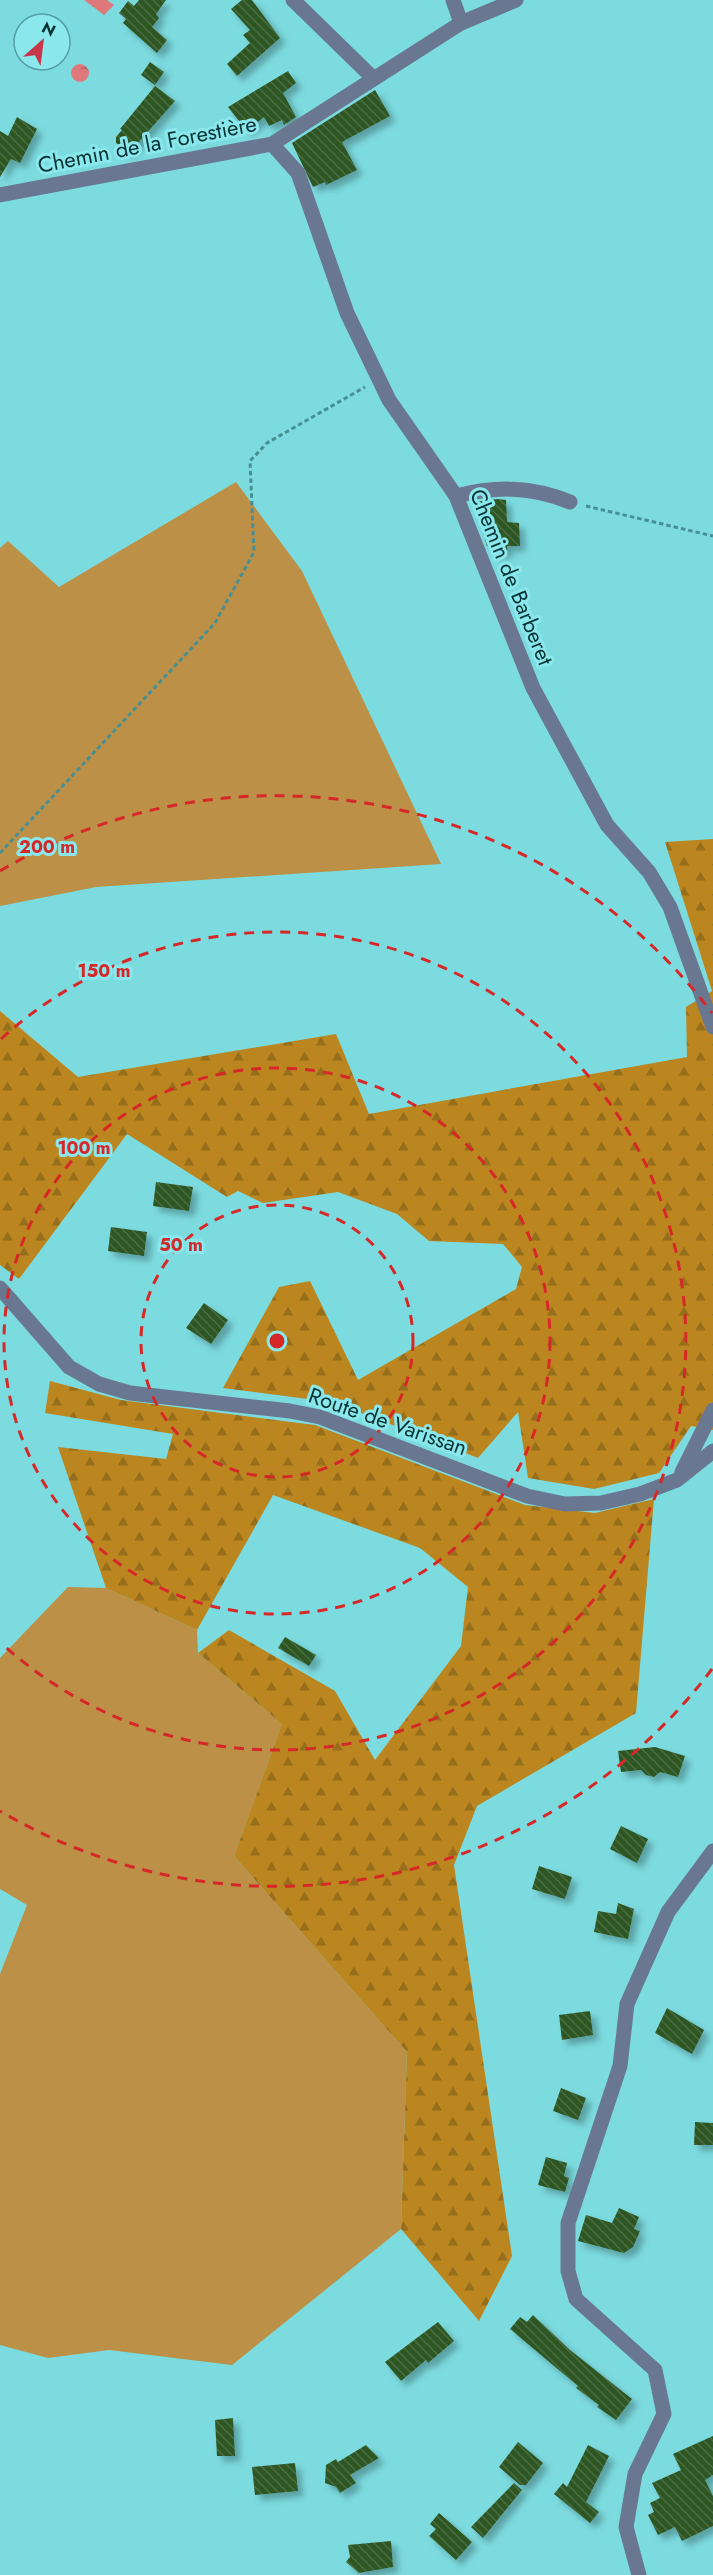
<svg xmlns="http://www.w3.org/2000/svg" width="713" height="2575" viewBox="0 0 713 2575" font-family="Jost,sans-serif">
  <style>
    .grass { fill: #bc9046 }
    .forest { fill: url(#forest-firs) }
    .water { fill: url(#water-ripples) }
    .building { fill: url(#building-back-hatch); filter: url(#shadow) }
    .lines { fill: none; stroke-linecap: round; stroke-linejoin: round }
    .path { stroke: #488f93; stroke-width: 3; stroke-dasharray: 4.5 3; stroke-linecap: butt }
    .minor { stroke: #697890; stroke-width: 15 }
    .ring { fill: none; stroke: #d62828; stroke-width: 3; stroke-dasharray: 10 8 }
    .labels { text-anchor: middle; stroke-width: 6; stroke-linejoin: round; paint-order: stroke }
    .street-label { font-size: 22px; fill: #083335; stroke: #8ae8ec }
    .centre { fill: #d62828; stroke: #8ae8ec; stroke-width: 3 }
    .ring-label { font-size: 18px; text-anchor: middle; font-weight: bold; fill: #d62828; stroke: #8ae8ec; stroke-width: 6; stroke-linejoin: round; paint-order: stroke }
  </style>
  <defs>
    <pattern id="forest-firs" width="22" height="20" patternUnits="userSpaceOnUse" patternTransform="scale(1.5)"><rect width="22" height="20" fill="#bb861f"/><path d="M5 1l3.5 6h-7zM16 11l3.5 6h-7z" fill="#966e1c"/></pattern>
    <pattern id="water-ripples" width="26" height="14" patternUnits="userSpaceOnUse" patternTransform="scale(1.5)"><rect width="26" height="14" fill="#de787b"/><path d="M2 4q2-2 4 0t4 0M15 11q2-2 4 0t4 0" fill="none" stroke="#b26366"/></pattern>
    <pattern id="building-back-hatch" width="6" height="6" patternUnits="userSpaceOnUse" patternTransform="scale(1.5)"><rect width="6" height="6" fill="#2f5623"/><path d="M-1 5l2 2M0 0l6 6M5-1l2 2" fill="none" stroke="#4a6c43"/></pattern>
    <filter id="shadow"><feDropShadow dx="5.5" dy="5.5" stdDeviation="3" flood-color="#0004"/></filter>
  </defs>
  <rect width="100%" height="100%" fill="#7cdbdf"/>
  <g class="grass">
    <path d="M 236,482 L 302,571 L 441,864 L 96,887 L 0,906 L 0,548 L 8,541 L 59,587 Z"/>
    <path d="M 68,1587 L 106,1588 L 197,1630 L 198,1653 L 282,1724 L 234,1856 L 407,2052 L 401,2229 L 232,2365 L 109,2350 L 48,2358 L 0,2345 L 0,1974 L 27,1905 L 0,1889 L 0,1658 Z"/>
  </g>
  <g class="forest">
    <path d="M 713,839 L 713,1430 L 691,1426 L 659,1473 L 594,1489 L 528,1478 L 518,1412 L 478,1458 L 364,1414 L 323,1401 L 223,1388 L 279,1287 L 310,1281 L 358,1380 L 516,1289 L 522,1267 L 503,1244 L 429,1241 L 397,1214 L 338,1192 L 263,1203 L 238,1191 L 227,1197 L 127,1134 L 19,1279 L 0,1265 L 0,1011 L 78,1077 L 336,1034 L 369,1114 L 687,1057 L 686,1007 L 712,991 L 665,842 Z"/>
    <path d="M 50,1381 L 121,1400 L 315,1425 L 525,1505 L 595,1513 L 654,1499 L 636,1713 L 477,1806 L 454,1865 L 512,2256 L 479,2321 L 401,2229 L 407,2052 L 234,1856 L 282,1724 L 198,1653 L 229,1630 L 335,1691 L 375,1760 L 461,1646 L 468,1587 L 420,1548 L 273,1495 L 197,1630 L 106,1588 L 58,1447 L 166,1459 L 173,1434 L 45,1413 Z"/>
  </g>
  <g class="water">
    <path d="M 84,0 L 107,0 L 114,5 L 104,15 Z"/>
    <circle cx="80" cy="73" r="9"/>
  </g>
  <g class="building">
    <path d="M 139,0 L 166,0 L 156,14 L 159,18 L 152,27 L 167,40 L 157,53 L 123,23 L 126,19 L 119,13 L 128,1 L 134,6 Z"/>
    <path d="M 242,0 L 252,0 L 280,38 L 237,76 L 227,64 L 250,43 L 243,35 L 250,30 L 231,9 Z"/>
    <path d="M 150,62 L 164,72 L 155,85 L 141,75 Z"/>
    <path d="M 288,71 L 296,83 L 283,93 L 296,117 L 284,125 L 282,120 L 269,126 L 264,117 L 247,131 L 228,107 Z"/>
    <path d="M 155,86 L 175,101 L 129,153 L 116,143 L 116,137 L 122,130 L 120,129 Z"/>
    <path d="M 375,90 L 390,116 L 342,142 L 357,170 L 326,185 L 325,182 L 313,187 L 292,143 Z"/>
    <path d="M 17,117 L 37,129 L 20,163 L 11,159 L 0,177 L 0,131 L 8,136 Z"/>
    <path d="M 498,499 L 506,500 L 507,522 L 519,523 L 520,546 L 507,546 L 507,553 L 493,552 L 493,547 L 487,546 L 474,502 Z"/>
    <path d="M 156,1182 L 193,1187 L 189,1211 L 153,1206 Z"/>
    <path d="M 111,1227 L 147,1232 L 144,1256 L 108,1251 Z"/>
    <path d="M 204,1303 L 228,1320 L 211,1344 L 186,1328 Z"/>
    <path d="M 285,1637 L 316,1655 L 309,1666 L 278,1648 Z"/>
    <path d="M 655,1747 L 685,1756 L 678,1777 L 660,1772 L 654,1777 L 646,1775 L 641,1770 L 621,1772 L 618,1751 Z"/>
    <path d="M 621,1826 L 648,1839 L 637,1863 L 610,1849 Z"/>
    <path d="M 539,1866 L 572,1877 L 565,1899 L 532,1889 Z"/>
    <path d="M 618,1903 L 634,1909 L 628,1939 L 594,1932 L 598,1911 L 616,1914 Z"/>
    <path d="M 667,2008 L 704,2030 L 692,2054 L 655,2033 Z"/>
    <path d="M 590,2011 L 593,2035 L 562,2040 L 559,2015 Z"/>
    <path d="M 561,2088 L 586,2098 L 578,2120 L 553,2111 Z"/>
    <path d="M 695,2122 L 713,2123 L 713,2145 L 694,2145 Z"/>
    <path d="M 546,2157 L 567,2163 L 564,2176 L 569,2178 L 565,2192 L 538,2185 Z"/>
    <path d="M 619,2208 L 639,2217 L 634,2229 L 640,2231 L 633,2247 L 624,2253 L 578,2241 L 586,2215 L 612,2223 Z"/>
    <path d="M 533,2315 L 570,2350 L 632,2399 L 616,2420 L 597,2407 L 599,2405 L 576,2388 L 578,2386 L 510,2329 L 520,2317 L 527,2322 Z"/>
    <path d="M 438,2322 L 454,2341 L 428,2363 L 426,2360 L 401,2381 L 385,2362 Z"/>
    <path d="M 233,2418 L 235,2456 L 217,2456 L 215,2420 Z"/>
    <path d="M 713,2436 L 713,2475 L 705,2480 L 713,2496 L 713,2526 L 682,2541 L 675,2527 L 658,2535 L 648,2515 L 654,2512 L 650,2503 L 660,2498 L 652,2483 L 681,2470 L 673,2454 Z"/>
    <path d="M 518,2442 L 543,2463 L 526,2485 L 520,2485 L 499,2467 Z"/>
    <path d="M 366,2445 L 379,2458 L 350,2475 L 356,2483 L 340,2493 L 336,2487 L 325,2483 L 326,2465 L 336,2459 L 338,2462 Z"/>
    <path d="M 588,2445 L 609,2456 L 586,2502 L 599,2512 L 590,2523 L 554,2494 L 563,2483 L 567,2487 Z"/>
    <path d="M 295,2463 L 298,2491 L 255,2495 L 252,2467 Z"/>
    <path d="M 514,2483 L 522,2490 L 483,2538 L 471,2527 Z"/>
    <path d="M 439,2513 L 472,2542 L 456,2560 L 429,2536 L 436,2529 L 430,2524 Z"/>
    <path d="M 391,2541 L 393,2567 L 359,2573 L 346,2562 L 350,2557 L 348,2545 Z"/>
  </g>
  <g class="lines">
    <g class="path">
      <path d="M 586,506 L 713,536"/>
      <path d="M 0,853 L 215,623 L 254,552 L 250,461 L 267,443 L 365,387"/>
    </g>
    <g class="minor">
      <path d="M 293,0 L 373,78"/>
      <path d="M 453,0 L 461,23"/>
      <path d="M 272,144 L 298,173 L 347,313 L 389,400 L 456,496 L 533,688 L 607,825 L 649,872 L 670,907 L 713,1027"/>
      <path d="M 0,195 L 272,144 L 461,23 L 516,0"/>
      <path d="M 456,496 C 496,486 531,486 570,502"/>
      <path d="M 0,1288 L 69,1367 L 99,1384 L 130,1393 L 290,1411 L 320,1417 L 527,1496 L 565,1504 L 601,1503 L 640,1494 L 677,1480 L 713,1451"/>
      <path d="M 682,1472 L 713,1410"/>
      <path d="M 639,2575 L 626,2527 L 635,2474 L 664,2414 L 655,2370 L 576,2299 L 568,2271 L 568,2223 L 620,2066 L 627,2004 L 668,1912 L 713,1851"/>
    </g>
  </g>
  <g class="ring">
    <circle cx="277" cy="1341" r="136"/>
    <circle cx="277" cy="1341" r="273"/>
    <path d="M1 1039A409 409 0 1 1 1 1643"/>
    <path d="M712 1669A545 545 0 0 1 0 1811M0 871A545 545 0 0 1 712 1013"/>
  </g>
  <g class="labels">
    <g class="street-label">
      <text transform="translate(147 144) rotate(-11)" y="8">Chemin de la Forestière</text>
      <text transform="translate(512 577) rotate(68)" y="8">Chemin de Barberet</text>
      <text transform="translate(388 1421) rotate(19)" y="8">Route de Varissan</text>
    </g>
  </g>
  <circle cx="277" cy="1341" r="9" class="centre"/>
  <g class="ring-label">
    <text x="47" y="853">200 m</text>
    <text x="104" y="977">150 m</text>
    <text x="84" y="1154">100 m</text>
    <text x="181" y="1251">50 m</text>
  </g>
  <g transform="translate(42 42) rotate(28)"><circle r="28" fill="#8ae8ec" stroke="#56a0a3" stroke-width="1.5"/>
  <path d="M0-4.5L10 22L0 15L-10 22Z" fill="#c83749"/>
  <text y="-9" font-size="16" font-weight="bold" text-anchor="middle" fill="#083335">N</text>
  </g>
</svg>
